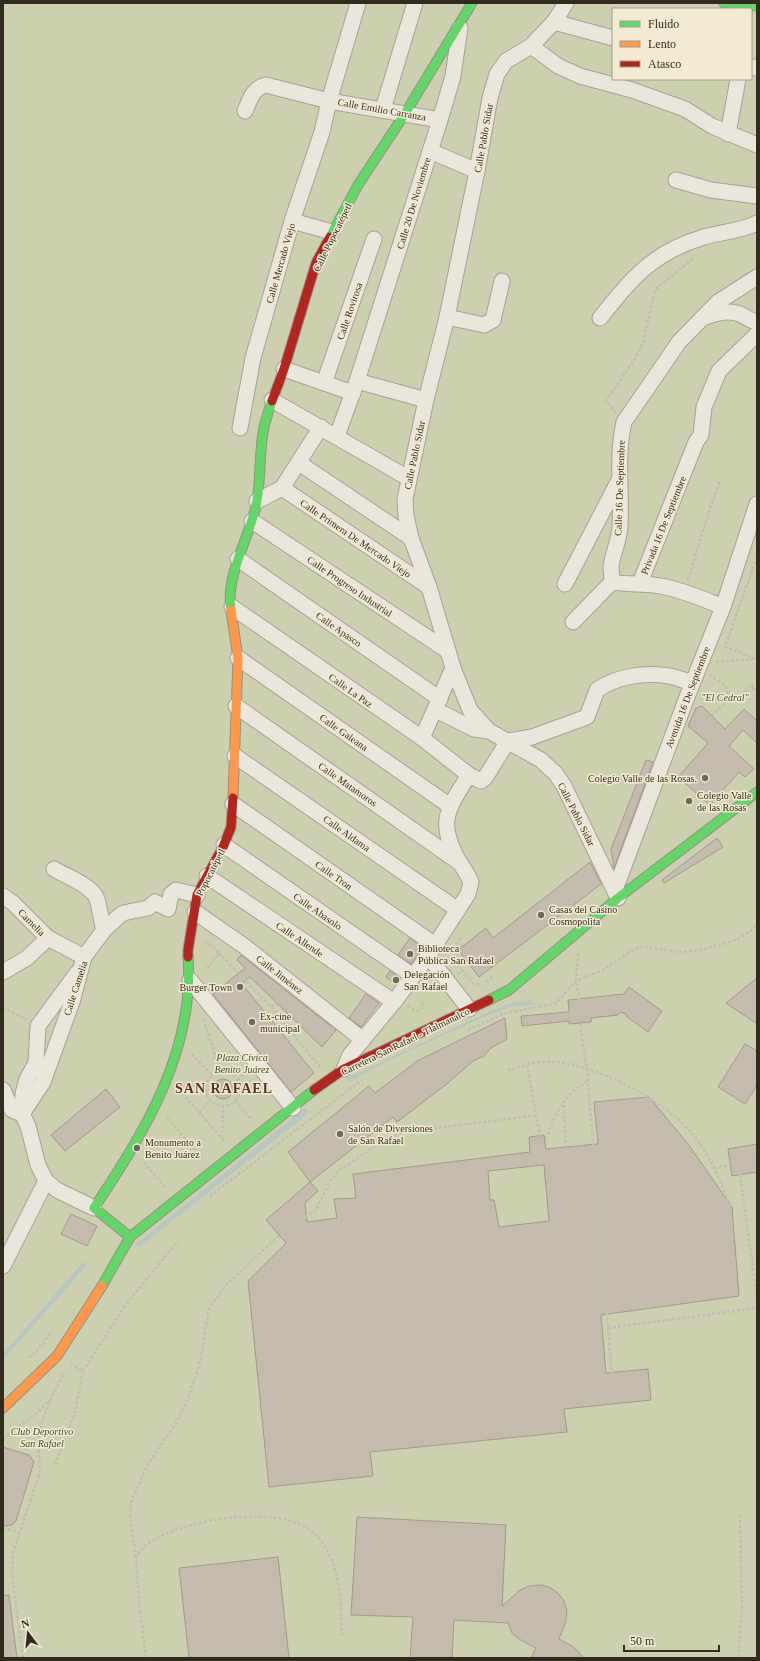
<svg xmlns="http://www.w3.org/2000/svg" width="760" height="1661" viewBox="0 0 760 1661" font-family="'Times New Roman',serif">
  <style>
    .green { fill: #cdd0af; fill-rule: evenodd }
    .water { fill: #b7c6be }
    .building { fill: #c4bbac; stroke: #a1988b; fill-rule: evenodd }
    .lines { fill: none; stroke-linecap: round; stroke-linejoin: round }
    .street-casing { stroke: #a6a195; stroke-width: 17 }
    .fast-casing { stroke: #969085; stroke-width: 11 }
    .slow-casing { stroke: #969085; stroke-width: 11 }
    .jam-casing { stroke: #969085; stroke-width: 11 }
    .path { stroke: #c2bdb3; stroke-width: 2.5; stroke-dasharray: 3 2; stroke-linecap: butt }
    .street { stroke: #eae6dc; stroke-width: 15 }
    .fast { stroke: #63d668; stroke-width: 9 }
    .slow { stroke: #ff974d; stroke-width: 9 }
    .jam { stroke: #b3261e; stroke-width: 9 }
    .poi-dot { fill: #70685b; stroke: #f2ebd2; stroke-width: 1.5 }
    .labels { text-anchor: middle; stroke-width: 3; stroke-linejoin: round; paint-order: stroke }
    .street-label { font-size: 10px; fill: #332a1e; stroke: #f2ebd2 }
    .park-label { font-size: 10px; font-style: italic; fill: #404e27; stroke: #f2ebd2 }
    .poi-label { font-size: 10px; fill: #332a1e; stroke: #f2ebd2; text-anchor: start }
    .district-label { font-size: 14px; font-weight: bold; letter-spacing: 1px; fill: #5c3322; stroke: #f2ebd2 }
  </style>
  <rect width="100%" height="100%" fill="#e1dccb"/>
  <path class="green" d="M 3,3 L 757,3 L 757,1658 L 3,1658 ZM 613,9 L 751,9 L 751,79 L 613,79 Z"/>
  <g class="water">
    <path d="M 531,1000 L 536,1005 L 513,1006 L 481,1018 L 392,1059 L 349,1082 L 347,1078 L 493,1010 L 511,1003 Z"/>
    <path d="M 305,1108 L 309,1113 L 138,1248 L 136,1244 Z"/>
    <path d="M 83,1262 L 87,1265 L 3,1360 L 3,1354 Z"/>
  </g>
  <g class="building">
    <path d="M 702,706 L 725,729 L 744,709 L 757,721 L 757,743 L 743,730 L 729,746 L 754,769 L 745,777 L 739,772 L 710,805 L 678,777 L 708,743 L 688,726 L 696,708 Z"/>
    <path d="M 646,760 L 653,762 L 614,868 L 611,849 Z"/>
    <path d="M 717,838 L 723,847 L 664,883 L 662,880 Z"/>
    <path d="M 590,862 L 601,884 L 479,977 L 458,950 L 486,928 L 493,938 Z"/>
    <path d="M 410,938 L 423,947 L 411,964 L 398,955 Z"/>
    <path d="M 241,955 L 336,1030 L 322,1047 L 250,977 L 242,984 L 314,1073 L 291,1092 L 213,994 L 245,968 L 237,960 Z"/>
    <path d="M 390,971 L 400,978 L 396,984 L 386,977 Z"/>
    <path d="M 757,978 L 757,1024 L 726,1003 Z"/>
    <path d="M 629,987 L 662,1011 L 648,1032 L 626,1016 L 626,1014 L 620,1012 L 618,1015 L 591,1018 L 591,1022 L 569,1024 L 569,1021 L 522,1026 L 521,1016 L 569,1012 L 568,1000 L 624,994 Z"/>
    <path d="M 366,994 L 379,1003 L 361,1027 L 349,1018 Z"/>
    <path d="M 505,1018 L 507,1039 L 491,1048 L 484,1056 L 473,1061 L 448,1083 L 397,1122 L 393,1117 L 310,1182 L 288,1152 L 369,1086 L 375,1093 L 417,1061 Z"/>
    <path d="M 745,1044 L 757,1051 L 757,1085 L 745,1104 L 718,1087 Z"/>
    <circle cx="223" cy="1089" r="10"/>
    <path d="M 106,1089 L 120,1107 L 65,1151 L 51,1135 Z"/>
    <path d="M 649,1097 L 688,1144 L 732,1207 L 739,1296 L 601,1315 L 606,1373 L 648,1369 L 651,1400 L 564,1409 L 567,1432 L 370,1452 L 373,1476 L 269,1487 L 248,1281 L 286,1243 L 266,1220 L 310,1182 L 318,1191 L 305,1203 L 307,1222 L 337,1218 L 334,1199 L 356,1198 L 353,1174 L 530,1152 L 529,1137 L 544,1135 L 546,1149 L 598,1144 L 594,1102 ZM 544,1165 L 549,1221 L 499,1227 L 494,1200 L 490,1200 L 488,1171 Z"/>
    <path d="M 757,1144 L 757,1172 L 732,1176 L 728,1149 Z"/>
    <path d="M 71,1214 L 97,1226 L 87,1246 L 61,1234 Z"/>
    <path d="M 3,1447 L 29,1455 L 34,1462 L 16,1521 L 12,1525 L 3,1526 Z"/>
    <path d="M 357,1517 L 506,1525 L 502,1606 L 520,1590 L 529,1586 L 540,1585 L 549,1587 L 558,1593 L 564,1601 L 567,1611 L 566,1621 L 559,1639 L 574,1647 L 584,1658 L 531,1658 L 536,1648 L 519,1639 L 512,1633 L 508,1623 L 454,1620 L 452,1658 L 410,1658 L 413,1617 L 351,1615 Z"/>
    <path d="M 278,1557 L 289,1658 L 189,1658 L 179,1568 Z"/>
    <path d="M 9,1595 L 17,1658 L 3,1658 L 3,1596 Z"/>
  </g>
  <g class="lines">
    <g class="street-casing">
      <g id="street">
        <path d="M 566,3 L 554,22 L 531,46 L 506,61 L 497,74 L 490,98 L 477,171 L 447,317 L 426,400 L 405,499 L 406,516 L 411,538 L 429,587 L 453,668 L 470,710 L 489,731 L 541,760 L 556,774 L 564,786 L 618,898"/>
        <path d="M 554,22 L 613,38"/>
        <path d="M 531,46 L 558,66 L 580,76 L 632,90 L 685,109 L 712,126 L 757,145"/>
        <path d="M 751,67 L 757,68"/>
        <path d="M 383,109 L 415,3"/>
        <path d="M 245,111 C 250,99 253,88 266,85 L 329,101 L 440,120"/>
        <path d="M 728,134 L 738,79"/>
        <path d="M 430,151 L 477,171"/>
        <path d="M 676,180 L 711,190 L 757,196"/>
        <path d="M 292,221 L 332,232"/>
        <path d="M 447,317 L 484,325 L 493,320 L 502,281"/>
        <path d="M 600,318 C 632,278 653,252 704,237 C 721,232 741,231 757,223"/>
        <path d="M 703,318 C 716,313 729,309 742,315 C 747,318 751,321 757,322"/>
        <path d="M 284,369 L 353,393"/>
        <path d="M 357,381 L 426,400"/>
        <path d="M 324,383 L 374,239"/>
        <path d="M 272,400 L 408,478"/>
        <path d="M 240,428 L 253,358 L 292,221 L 322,132 L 329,101 L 358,3"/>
        <path d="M 337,436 L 357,381 L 440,120 L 453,76 L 460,28"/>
        <path d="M 299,463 L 411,538"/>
        <path d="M 282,488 L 429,587"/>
        <path d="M 257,501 L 282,488 L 321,427"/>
        <path d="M 252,521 L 448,651"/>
        <path d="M 238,559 L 440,699"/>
        <path d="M 612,582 C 612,577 611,571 611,566 C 613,553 619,541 620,527 C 622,492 616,457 624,422 L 679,342 L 718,302 L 757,277"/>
        <path d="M 612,582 C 628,585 644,583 661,586 C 683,590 703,599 723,607"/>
        <path d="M 640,583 L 696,442 L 701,435 L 704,407 L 719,371 L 757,334"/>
        <path d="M 565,584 L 618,482"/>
        <path d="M 232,607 L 422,738 L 469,775 L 481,781 L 485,778 L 508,741 L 532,737 L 587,717 L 597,690 C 617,676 645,672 669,676 C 677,677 685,681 692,683"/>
        <path d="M 573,622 L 612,582"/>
        <path d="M 238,658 L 450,806"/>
        <path d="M 236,706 L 460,863"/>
        <path d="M 436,710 L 474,729 L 489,731"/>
        <path d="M 422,738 L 453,668"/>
        <path d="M 235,756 L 458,910"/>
        <path d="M 233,804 L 435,945"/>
        <path d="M 224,845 L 413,976"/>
        <path d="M 54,869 C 65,876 92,885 97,899 C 100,909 101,920 104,930"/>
        <path d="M 207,876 L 394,1002"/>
        <path d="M 615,890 L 687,697 L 723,607 L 757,504"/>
        <path d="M 3,896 L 13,903 L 48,938 L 84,957"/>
        <path d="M 195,912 L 244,946 L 363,1040"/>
        <path d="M 428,956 L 469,1009"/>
        <path d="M 3,972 L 27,958 L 48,938"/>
        <path d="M 77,973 L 38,1026 L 36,1063 L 27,1079 L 23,1094 L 22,1114 L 28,1126 L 38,1165 L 46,1181 L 57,1190 L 94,1208"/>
        <path d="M 190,980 L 293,1108"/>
        <path d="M 344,1069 L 350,1055 L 394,1002 L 428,956 L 468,894 L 471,882 C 468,875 464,869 460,863 C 437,823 446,811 469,775"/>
        <path d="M 3,1090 L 12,1110 L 22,1114"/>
        <path d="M 22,1114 L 43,1082 L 72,1002 L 84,957 L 104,930 L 117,918 L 123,913 L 148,908 L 155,902 L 168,909 L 171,894 L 176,890 L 197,895"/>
        <path d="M 3,1266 L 46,1181"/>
      </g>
    </g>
    <g class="fast-casing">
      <g id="fast">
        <path d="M 724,3 L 757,6"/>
        <path d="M 330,237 L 358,185 L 406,112 L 472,3"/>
        <path d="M 231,610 C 225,574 251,536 257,501 C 261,477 259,451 264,427 C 266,419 269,410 272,401"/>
        <path d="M 489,1000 L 509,990 L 618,898 L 757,792"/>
        <path d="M 130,1237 L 94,1208 C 144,1133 195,1051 188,957"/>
        <path d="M 102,1286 L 130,1237 L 314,1090"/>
      </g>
    </g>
    <g class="slow-casing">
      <g id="slow">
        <path d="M 231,610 L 238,658 L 233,798"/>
        <path d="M 3,1408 L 57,1356 L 102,1286"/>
      </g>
    </g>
    <g class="jam-casing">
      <g id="jam">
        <path d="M 272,401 L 284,369 L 316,263 L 330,237"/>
        <path d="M 188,957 L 188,950 L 197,895 L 224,845 L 231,827 L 233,798"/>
        <path d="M 314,1090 L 344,1069 L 489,1000"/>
      </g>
    </g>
    <g class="path">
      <path d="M 616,413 L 606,401 L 635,359 L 643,343 L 655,290 L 691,260 L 693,255"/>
      <path d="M 757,557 L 725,647 L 757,659"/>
      <path d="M 688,580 L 709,511 L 720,481"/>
      <path d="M 716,662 L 754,659"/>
      <path d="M 709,675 L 725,685 L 729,699 L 712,715"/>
      <path d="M 751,686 L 757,686"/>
      <path d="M 729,692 L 741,697 L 750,686 L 757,691"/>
      <path d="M 700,698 L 729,699"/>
      <path d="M 461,938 L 452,949 L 459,957 L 455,961 L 463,971"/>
      <path d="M 205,941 L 219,953 L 206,970"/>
      <path d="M 219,953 L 271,1007 L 276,1002"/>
      <path d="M 578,953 L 576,981 L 580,1004"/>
      <path d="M 458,974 L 463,971 L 473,983 L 480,985"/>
      <path d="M 486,982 L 493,976"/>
      <path d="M 408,1005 L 414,1010 L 418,1011 L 423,1007 L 422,1001"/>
      <path d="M 3,1007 L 27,1020"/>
      <path d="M 271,1007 L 320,1067"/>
      <path d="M 203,1019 L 221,1072"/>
      <path d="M 580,1024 L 587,1069 L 612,1376"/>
      <path d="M 468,1030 L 503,1014 L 556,1003 L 576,981 L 603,970 L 628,953 L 642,946 L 678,952 L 700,950 L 736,940 L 749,932 L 757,924"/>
      <path d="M 192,1054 L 213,1076"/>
      <path d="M 527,1065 L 540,1136"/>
      <path d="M 508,1070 C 519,1067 531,1062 543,1062 C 590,1059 667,1101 695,1137 C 711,1157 721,1183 731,1207"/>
      <circle cx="223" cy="1089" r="17"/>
      <path d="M 238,1080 L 248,1071"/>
      <path d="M 181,1086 L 207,1086"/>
      <path d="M 179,1089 L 224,1141"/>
      <path d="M 240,1091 L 264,1094"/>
      <path d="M 235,1101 L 252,1120"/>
      <path d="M 564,1105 L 566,1147"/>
      <path d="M 199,1112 L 211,1100"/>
      <path d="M 167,1118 L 203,1159"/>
      <path d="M 222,1138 L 223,1105"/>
      <path d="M 546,1139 C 553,1117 566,1092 587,1082"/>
      <path d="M 144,1162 L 166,1189"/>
      <path d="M 714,1168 L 730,1165"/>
      <path d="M 740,1174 L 757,1299"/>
      <path d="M 210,1196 L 362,1080"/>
      <path d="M 608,1328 L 757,1308"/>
      <path d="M 43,1344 L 52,1330"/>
      <path d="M 29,1358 L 43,1344 L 44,1345"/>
      <path d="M 83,1371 L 127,1303 L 178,1241"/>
      <path d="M 3,1439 L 39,1411 L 50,1400"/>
      <path d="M 55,1465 L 75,1412 L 83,1371 L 71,1365"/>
      <path d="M 3,1528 L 19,1532"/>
      <path d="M 136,1557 L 130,1521 L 130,1510 L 132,1499 L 148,1464 L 175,1425 L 187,1402 L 200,1362 L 208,1314 L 211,1305 L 227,1284 L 285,1230 L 316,1210 L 330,1181 L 340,1170 L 383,1141 L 394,1135 L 407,1132 L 537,1115"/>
      <path d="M 23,1658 L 12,1574 L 13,1553 L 39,1475 C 41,1462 38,1454 38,1444 C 40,1418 53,1395 64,1373"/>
      <path d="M 146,1658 L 139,1602 L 136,1557 C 140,1551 144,1546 150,1542 C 185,1519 281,1503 314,1533 C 341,1559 341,1602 342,1637"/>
      <path d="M 738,1658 L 742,1609 L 740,1514"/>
    </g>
    <use href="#street" class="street"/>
    <use href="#fast" class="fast"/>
    <use href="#slow" class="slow"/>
    <use href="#jam" class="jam"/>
  </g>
  <g class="poi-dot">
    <circle cx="705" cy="778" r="4"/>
    <circle cx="689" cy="801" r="4"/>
    <circle cx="541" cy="915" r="4"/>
    <circle cx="410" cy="954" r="4"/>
    <circle cx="396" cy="980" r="4"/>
    <circle cx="240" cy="987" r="4"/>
    <circle cx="252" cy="1022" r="4"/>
    <circle cx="340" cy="1134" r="4"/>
    <circle cx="137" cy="1148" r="4"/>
  </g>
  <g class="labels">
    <g class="street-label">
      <text transform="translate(382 109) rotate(10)" y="4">Calle Emilio Carranza</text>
      <text transform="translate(483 138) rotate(-80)" y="4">Calle Pablo Sidar</text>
      <text transform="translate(413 203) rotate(-73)" y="4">Calle 20 De Noviembre</text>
      <text transform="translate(332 237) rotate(-64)" y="4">Calle Popocatépetl</text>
      <text transform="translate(280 263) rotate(-74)" y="4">Calle Mercado Viejo</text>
      <text transform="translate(349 311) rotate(-71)" y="4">Calle Rovirosa</text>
      <text transform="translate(414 455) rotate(-78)" y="4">Calle Pablo Sidar</text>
      <text transform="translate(619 488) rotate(-88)" y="4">Calle 16 De Septiembre</text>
      <text transform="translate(663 525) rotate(-68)" y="4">Privada 16 De Septiembre</text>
      <text transform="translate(356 538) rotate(34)" y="4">Calle Primera De Mercado Viejo</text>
      <text transform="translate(350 586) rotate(34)" y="4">Calle Progreso Industrial</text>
      <text transform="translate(339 629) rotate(35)" y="4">Calle Apasco</text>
      <text transform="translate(351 690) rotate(35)" y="4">Calle La Paz</text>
      <text transform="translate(687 697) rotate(-69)" y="4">Avenida 16 De Septiembre</text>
      <text transform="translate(344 732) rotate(35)" y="4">Calle Galeana</text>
      <text transform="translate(348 784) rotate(35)" y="4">Calle Matamoros</text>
      <text transform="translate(577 814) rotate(63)" y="4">Calle Pablo Sidar</text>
      <text transform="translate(347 833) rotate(35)" y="4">Calle Aldama</text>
      <text transform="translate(210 872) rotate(-63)" y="4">Popocatépetl</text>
      <text transform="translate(334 875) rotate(35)" y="4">Calle Tron</text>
      <text transform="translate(318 911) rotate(35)" y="4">Calle Abasolo</text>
      <text transform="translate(32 922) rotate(45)" y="4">Camelia</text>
      <text transform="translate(300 939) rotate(34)" y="4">Calle Allende</text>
      <text transform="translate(280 974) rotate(38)" y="4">Calle Jiménez</text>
      <text transform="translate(75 988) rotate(-72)" y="4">Calle Camelia</text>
      <text transform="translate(405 1041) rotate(-26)" y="4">Carretera San Rafael - Tlalmanalco</text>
    </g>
    <g class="park-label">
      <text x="725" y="701">"El Cedral"</text>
      <text x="242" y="1061">Plaza Cívica<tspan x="242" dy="12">Benito Juárez</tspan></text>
      <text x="42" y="1435">Club Deportivo<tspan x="42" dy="12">San Rafael</tspan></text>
    </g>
    <g class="poi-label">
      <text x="697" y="782" text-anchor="end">Colegio Valle de las Rosas.</text>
      <text x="697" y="799">Colegio Valle<tspan x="697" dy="12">de las Rosas</tspan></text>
      <text x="549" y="913">Casas del Casino<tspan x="549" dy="12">Cosmopolita</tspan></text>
      <text x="418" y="952">Biblioteca<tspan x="418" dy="12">Pública San Rafael</tspan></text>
      <text x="404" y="978">Delegación<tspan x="404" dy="12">San Rafael</tspan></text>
      <text x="232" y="991" text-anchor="end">Burger Town</text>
      <text x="260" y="1020">Ex-cine<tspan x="260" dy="12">municipal</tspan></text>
      <text x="348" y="1132">Salón de Diversiones<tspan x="348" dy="12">de San Rafael</tspan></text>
      <text x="145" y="1146">Monumento a<tspan x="145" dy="12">Benito Juárez</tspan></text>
    </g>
    <g class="district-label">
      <text x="224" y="1093">SAN RAFAEL</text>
    </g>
  </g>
  <rect width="760" height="1661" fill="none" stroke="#332a1e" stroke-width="8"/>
  <rect x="612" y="8" width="140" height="72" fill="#f2ebd2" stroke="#a69e8a"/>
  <rect x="620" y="21" width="20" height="6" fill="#63d668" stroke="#a69e8a"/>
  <text x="648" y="28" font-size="12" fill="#332a1e">Fluido</text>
  <rect x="620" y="41" width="20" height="6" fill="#ff974d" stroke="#a69e8a"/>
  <text x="648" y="48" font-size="12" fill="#332a1e">Lento</text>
  <rect x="620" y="61" width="20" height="6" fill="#b3261e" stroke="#a69e8a"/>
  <text x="648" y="68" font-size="12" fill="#332a1e">Atasco</text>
  <g transform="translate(28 1633) rotate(344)" stroke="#f2ebd2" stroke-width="3" paint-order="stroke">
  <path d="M0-3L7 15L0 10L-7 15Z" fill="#332a1e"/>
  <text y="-6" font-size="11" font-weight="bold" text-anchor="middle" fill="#332a1e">N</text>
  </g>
  <path d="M624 1645v6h95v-6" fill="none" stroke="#332a1e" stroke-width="2"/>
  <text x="630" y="1645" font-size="12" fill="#332a1e" stroke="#f2ebd2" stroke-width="3" paint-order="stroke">50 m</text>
</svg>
